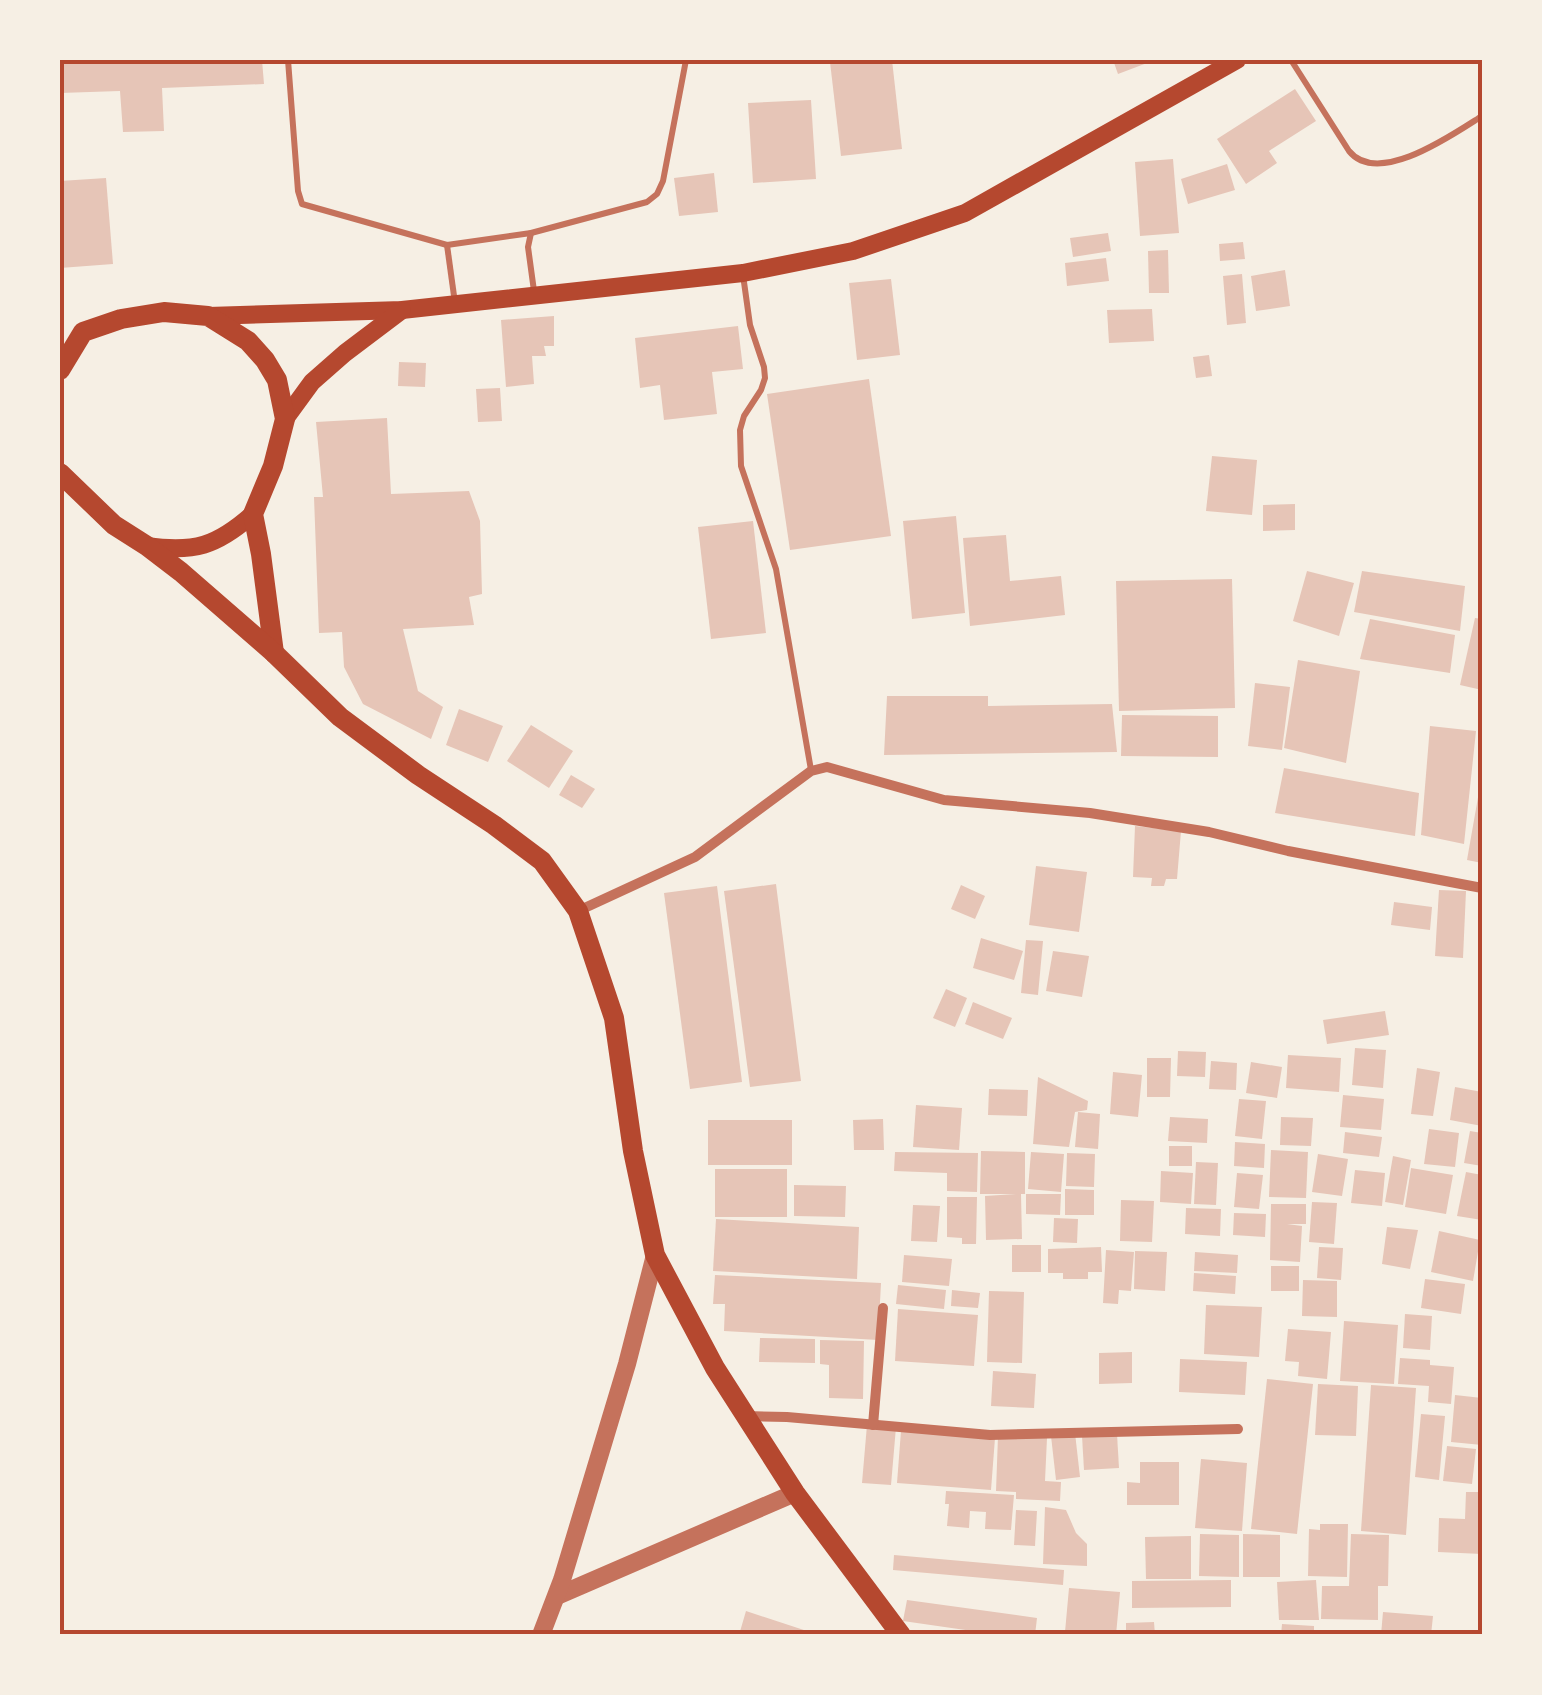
<svg xmlns="http://www.w3.org/2000/svg" width="1542" height="1695" viewBox="0 0 1542 1695" font-family="'Archivo Narrow',sans-serif">
  <style>
    .building { fill: #e6c5b7 }
    .lines { fill: none; stroke-linecap: round; stroke-linejoin: round }
    .service { stroke: #c5725c; stroke-width: 6 }
    .minor { stroke: #c5725c; stroke-width: 10 }
    .tertiary { stroke: #c5725c; stroke-width: 18 }
    .secondary { stroke: #b5482f; stroke-width: 18 }
    .primary { stroke: #b5482f; stroke-width: 20 }
    .neatline { fill: none; stroke: #b5482f; stroke-width: 4 }
  </style>
  <rect width="100%" height="100%" fill="#f6efe4"/>
  <g class="building">
    <path d="M 60,60 L 262,60 L 264,84 L 162,88 L 164,131 L 123,132 L 120,91 L 60,93 Z"/>
    <path d="M 847,60 L 892,60 L 902,149 L 841,156 L 830,62 Z"/>
    <path d="M 1113,60 L 1155,60 L 1118,74 Z"/>
    <path d="M 1295,89 L 1316,121 L 1269,151 L 1277,163 L 1246,184 L 1217,139 Z"/>
    <path d="M 811,100 L 816,179 L 753,183 L 748,103 Z"/>
    <path d="M 1173,159 L 1179,233 L 1140,236 L 1135,162 Z"/>
    <path d="M 1227,164 L 1235,190 L 1188,204 L 1181,179 Z"/>
    <path d="M 714,173 L 718,212 L 679,216 L 674,178 Z"/>
    <path d="M 106,178 L 113,264 L 60,268 L 60,181 Z"/>
    <path d="M 1108,233 L 1111,251 L 1073,257 L 1070,238 Z"/>
    <path d="M 1243,242 L 1245,259 L 1220,261 L 1219,244 Z"/>
    <path d="M 1168,250 L 1169,293 L 1149,293 L 1148,251 Z"/>
    <path d="M 1106,258 L 1109,281 L 1067,286 L 1065,263 Z"/>
    <path d="M 1285,270 L 1290,306 L 1256,311 L 1251,276 Z"/>
    <path d="M 1242,274 L 1246,323 L 1227,325 L 1223,276 Z"/>
    <path d="M 891,279 L 900,355 L 857,360 L 849,283 Z"/>
    <path d="M 1152,309 L 1154,341 L 1109,343 L 1107,310 Z"/>
    <path d="M 554,316 L 554,346 L 544,346 L 546,356 L 532,356 L 534,384 L 506,387 L 501,320 Z"/>
    <path d="M 738,326 L 743,369 L 712,372 L 717,414 L 664,420 L 660,385 L 640,388 L 635,338 Z"/>
    <path d="M 1209,355 L 1212,376 L 1196,378 L 1193,357 Z"/>
    <path d="M 399,362 L 426,363 L 425,387 L 398,386 Z"/>
    <path d="M 869,379 L 891,536 L 790,550 L 767,394 Z"/>
    <path d="M 500,388 L 502,421 L 478,422 L 476,389 Z"/>
    <path d="M 387,418 L 391,494 L 469,491 L 480,521 L 482,594 L 469,597 L 474,625 L 403,629 L 418,691 L 443,707 L 431,739 L 363,704 L 344,667 L 342,632 L 319,633 L 314,497 L 323,497 L 316,422 Z"/>
    <path d="M 1212,456 L 1257,460 L 1252,515 L 1206,511 Z"/>
    <path d="M 1295,504 L 1295,530 L 1263,531 L 1263,505 Z"/>
    <path d="M 956,516 L 965,613 L 912,619 L 903,521 Z"/>
    <path d="M 753,521 L 766,633 L 711,639 L 698,527 Z"/>
    <path d="M 1006,535 L 1010,581 L 1061,576 L 1065,615 L 970,626 L 963,538 Z"/>
    <path d="M 1307,571 L 1354,583 L 1339,636 L 1293,621 Z"/>
    <path d="M 1362,571 L 1465,586 L 1460,631 L 1354,612 Z"/>
    <path d="M 1232,579 L 1235,708 L 1119,711 L 1116,581 Z"/>
    <path d="M 1475,618 L 1482,619 L 1482,690 L 1460,685 Z"/>
    <path d="M 1370,619 L 1455,635 L 1450,673 L 1360,659 Z"/>
    <path d="M 1298,660 L 1360,671 L 1346,763 L 1284,748 Z"/>
    <path d="M 1255,683 L 1290,687 L 1282,750 L 1248,746 Z"/>
    <path d="M 887,696 L 988,696 L 988,706 L 1112,704 L 1117,752 L 884,755 Z"/>
    <path d="M 459,709 L 503,726 L 488,762 L 446,745 Z"/>
    <path d="M 1122,715 L 1218,716 L 1218,757 L 1121,756 Z"/>
    <path d="M 531,725 L 573,751 L 549,788 L 507,761 Z"/>
    <path d="M 1430,726 L 1476,731 L 1464,844 L 1421,835 Z"/>
    <path d="M 1284,768 L 1419,793 L 1415,836 L 1275,813 Z"/>
    <path d="M 571,775 L 595,789 L 582,808 L 559,795 Z"/>
    <path d="M 1480,786 L 1482,786 L 1482,863 L 1467,860 Z"/>
    <path d="M 1135,826 L 1181,831 L 1177,879 L 1166,879 L 1164,886 L 1151,886 L 1152,878 L 1133,877 Z"/>
    <path d="M 1036,866 L 1087,872 L 1079,932 L 1029,925 Z"/>
    <path d="M 776,884 L 801,1081 L 750,1087 L 724,891 Z"/>
    <path d="M 961,885 L 985,896 L 975,919 L 951,909 Z"/>
    <path d="M 717,886 L 742,1082 L 690,1089 L 664,893 Z"/>
    <path d="M 1439,890 L 1466,891 L 1463,958 L 1435,956 Z"/>
    <path d="M 1394,902 L 1432,907 L 1430,930 L 1391,925 Z"/>
    <path d="M 981,938 L 1023,951 L 1014,980 L 973,968 Z"/>
    <path d="M 1026,940 L 1043,941 L 1038,995 L 1021,993 Z"/>
    <path d="M 1053,951 L 1089,956 L 1082,997 L 1046,991 Z"/>
    <path d="M 946,989 L 967,998 L 955,1027 L 933,1018 Z"/>
    <path d="M 973,1002 L 1012,1018 L 1003,1039 L 965,1024 Z"/>
    <path d="M 1385,1011 L 1389,1035 L 1327,1044 L 1323,1020 Z"/>
    <path d="M 1355,1048 L 1386,1050 L 1383,1088 L 1352,1085 Z"/>
    <path d="M 1178,1051 L 1206,1052 L 1205,1077 L 1177,1076 Z"/>
    <path d="M 1288,1055 L 1341,1058 L 1339,1092 L 1286,1088 Z"/>
    <path d="M 1147,1058 L 1171,1058 L 1170,1097 L 1147,1097 Z"/>
    <path d="M 1211,1061 L 1237,1063 L 1236,1090 L 1209,1089 Z"/>
    <path d="M 1251,1062 L 1282,1067 L 1277,1098 L 1246,1093 Z"/>
    <path d="M 1417,1068 L 1440,1072 L 1433,1116 L 1411,1114 Z"/>
    <path d="M 1113,1072 L 1142,1075 L 1138,1117 L 1110,1114 Z"/>
    <path d="M 1038,1077 L 1088,1101 L 1087,1110 L 1075,1112 L 1069,1147 L 1033,1144 Z"/>
    <path d="M 1455,1087 L 1482,1092 L 1482,1126 L 1450,1120 Z"/>
    <path d="M 989,1089 L 1028,1090 L 1027,1116 L 988,1115 Z"/>
    <path d="M 1343,1095 L 1384,1099 L 1381,1130 L 1340,1127 Z"/>
    <path d="M 1239,1099 L 1266,1101 L 1262,1139 L 1235,1136 Z"/>
    <path d="M 916,1105 L 962,1108 L 959,1150 L 913,1147 Z"/>
    <path d="M 1078,1112 L 1100,1114 L 1098,1149 L 1075,1147 Z"/>
    <path d="M 1170,1117 L 1208,1119 L 1207,1143 L 1168,1141 Z"/>
    <path d="M 1281,1117 L 1313,1118 L 1311,1146 L 1280,1145 Z"/>
    <path d="M 883,1119 L 884,1150 L 854,1150 L 853,1120 Z"/>
    <rect x="708" y="1120" width="84" height="45"/>
    <path d="M 1429,1129 L 1459,1133 L 1455,1167 L 1424,1164 Z"/>
    <path d="M 1470,1131 L 1482,1133 L 1482,1166 L 1464,1163 Z"/>
    <path d="M 1345,1132 L 1382,1137 L 1379,1157 L 1343,1153 Z"/>
    <path d="M 1235,1142 L 1265,1144 L 1264,1168 L 1234,1166 Z"/>
    <rect x="1169" y="1146" width="23" height="20"/>
    <path d="M 1271,1150 L 1308,1152 L 1306,1198 L 1269,1197 Z"/>
    <path d="M 981,1151 L 1025,1152 L 1025,1194 L 1021,1194 L 1022,1239 L 986,1240 L 985,1196 L 1016,1194 L 980,1194 Z"/>
    <path d="M 895,1152 L 978,1153 L 977,1192 L 947,1191 L 947,1173 L 894,1171 Z"/>
    <path d="M 1031,1152 L 1064,1154 L 1061,1192 L 1028,1189 Z"/>
    <path d="M 1067,1153 L 1095,1154 L 1094,1187 L 1066,1186 Z"/>
    <path d="M 1318,1154 L 1348,1159 L 1342,1196 L 1312,1192 Z"/>
    <path d="M 1393,1156 L 1411,1160 L 1403,1205 L 1385,1202 Z"/>
    <path d="M 1196,1162 L 1218,1163 L 1216,1205 L 1194,1204 Z"/>
    <path d="M 1411,1168 L 1453,1175 L 1446,1214 L 1405,1207 Z"/>
    <rect x="715" y="1169" width="72" height="48"/>
    <path d="M 1355,1170 L 1385,1173 L 1382,1206 L 1351,1203 Z"/>
    <path d="M 1161,1171 L 1193,1173 L 1191,1204 L 1160,1202 Z"/>
    <path d="M 1466,1172 L 1482,1175 L 1482,1220 L 1457,1216 Z"/>
    <path d="M 1237,1173 L 1263,1175 L 1259,1209 L 1234,1207 Z"/>
    <path d="M 794,1185 L 846,1186 L 845,1217 L 794,1216 Z"/>
    <path d="M 1065,1189 L 1094,1190 L 1094,1215 L 1065,1215 Z"/>
    <path d="M 1026,1194 L 1061,1194 L 1060,1215 L 1026,1214 Z"/>
    <path d="M 947,1197 L 977,1197 L 976,1244 L 962,1244 L 962,1238 L 947,1237 Z"/>
    <path d="M 1121,1200 L 1154,1201 L 1152,1242 L 1120,1241 Z"/>
    <path d="M 1312,1202 L 1337,1203 L 1334,1244 L 1309,1242 Z"/>
    <path d="M 1271,1204 L 1306,1204 L 1306,1224 L 1287,1224 L 1302,1226 L 1300,1262 L 1270,1260 Z"/>
    <path d="M 913,1205 L 940,1206 L 937,1242 L 911,1241 Z"/>
    <path d="M 1186,1208 L 1221,1209 L 1220,1236 L 1185,1234 Z"/>
    <path d="M 1234,1213 L 1266,1214 L 1265,1237 L 1233,1235 Z"/>
    <path d="M 1054,1218 L 1078,1219 L 1077,1243 L 1053,1242 Z"/>
    <path d="M 716,1219 L 859,1227 L 857,1279 L 713,1271 Z"/>
    <path d="M 1387,1227 L 1418,1230 L 1410,1269 L 1382,1264 Z"/>
    <path d="M 1439,1231 L 1480,1240 L 1473,1281 L 1431,1272 Z"/>
    <rect x="1012" y="1245" width="29" height="27"/>
    <path d="M 1101,1247 L 1102,1272 L 1088,1272 L 1088,1279 L 1063,1279 L 1063,1273 L 1048,1273 L 1048,1249 Z"/>
    <path d="M 1319,1247 L 1343,1248 L 1341,1280 L 1317,1278 Z"/>
    <path d="M 1106,1250 L 1134,1252 L 1131,1291 L 1119,1290 L 1118,1304 L 1103,1303 Z"/>
    <path d="M 1135,1251 L 1167,1252 L 1165,1291 L 1134,1289 Z"/>
    <path d="M 1195,1252 L 1238,1255 L 1237,1273 L 1194,1271 Z"/>
    <path d="M 904,1255 L 952,1259 L 949,1286 L 902,1282 Z"/>
    <rect x="1271" y="1266" width="28" height="25"/>
    <path d="M 1194,1273 L 1236,1276 L 1235,1294 L 1193,1291 Z"/>
    <path d="M 715,1275 L 881,1283 L 878,1340 L 724,1331 L 725,1304 L 713,1304 Z"/>
    <path d="M 1425,1279 L 1465,1284 L 1461,1314 L 1421,1308 Z"/>
    <path d="M 1303,1280 L 1337,1281 L 1337,1317 L 1302,1316 Z"/>
    <path d="M 898,1285 L 946,1290 L 944,1309 L 896,1304 Z"/>
    <path d="M 952,1290 L 980,1293 L 978,1308 L 951,1306 Z"/>
    <path d="M 989,1291 L 1024,1292 L 1022,1363 L 987,1362 Z"/>
    <path d="M 1206,1305 L 1262,1307 L 1259,1357 L 1204,1354 Z"/>
    <path d="M 898,1309 L 978,1315 L 974,1366 L 895,1361 Z"/>
    <path d="M 1405,1314 L 1432,1316 L 1430,1350 L 1403,1348 Z"/>
    <path d="M 1344,1321 L 1398,1325 L 1394,1384 L 1340,1381 Z"/>
    <path d="M 1288,1329 L 1331,1332 L 1327,1379 L 1298,1376 L 1299,1362 L 1285,1361 Z"/>
    <path d="M 760,1338 L 815,1339 L 815,1363 L 759,1362 Z"/>
    <path d="M 820,1340 L 864,1341 L 863,1399 L 829,1398 L 829,1365 L 820,1364 Z"/>
    <path d="M 1132,1352 L 1132,1383 L 1099,1384 L 1099,1353 Z"/>
    <path d="M 1400,1358 L 1430,1360 L 1430,1365 L 1454,1367 L 1451,1404 L 1428,1402 L 1429,1386 L 1398,1384 Z"/>
    <path d="M 1180,1359 L 1247,1362 L 1245,1395 L 1179,1392 Z"/>
    <path d="M 993,1371 L 1036,1374 L 1034,1408 L 991,1406 Z"/>
    <path d="M 1267,1379 L 1313,1384 L 1297,1534 L 1251,1529 Z"/>
    <path d="M 1318,1384 L 1358,1386 L 1356,1436 L 1315,1435 Z"/>
    <path d="M 1371,1385 L 1416,1388 L 1406,1535 L 1361,1531 Z"/>
    <path d="M 1455,1395 L 1482,1398 L 1482,1445 L 1451,1442 Z"/>
    <path d="M 1421,1414 L 1445,1416 L 1439,1480 L 1415,1477 Z"/>
    <path d="M 867,1425 L 896,1427 L 891,1485 L 862,1483 Z"/>
    <path d="M 901,1431 L 995,1438 L 991,1490 L 897,1483 Z"/>
    <path d="M 1075,1433 L 1080,1477 L 1056,1480 L 1051,1436 Z"/>
    <path d="M 1117,1434 L 1119,1468 L 1084,1470 L 1082,1436 Z"/>
    <path d="M 998,1436 L 1047,1438 L 1045,1481 L 1061,1482 L 1060,1501 L 1016,1499 L 1016,1492 L 996,1491 Z"/>
    <path d="M 1447,1446 L 1476,1449 L 1472,1484 L 1443,1481 Z"/>
    <path d="M 1201,1459 L 1247,1463 L 1242,1531 L 1195,1528 Z"/>
    <path d="M 1140,1462 L 1179,1462 L 1179,1505 L 1127,1505 L 1127,1482 L 1140,1483 Z"/>
    <path d="M 946,1491 L 1014,1495 L 1011,1530 L 985,1529 L 986,1512 L 970,1511 L 969,1528 L 947,1526 L 949,1504 L 945,1504 Z"/>
    <path d="M 1466,1492 L 1482,1492 L 1482,1554 L 1438,1552 L 1439,1518 L 1465,1519 Z"/>
    <path d="M 1045,1507 L 1066,1510 L 1076,1533 L 1087,1544 L 1087,1566 L 1043,1564 Z"/>
    <path d="M 1016,1510 L 1037,1511 L 1035,1546 L 1014,1545 Z"/>
    <path d="M 1320,1524 L 1348,1524 L 1347,1577 L 1308,1576 L 1309,1529 L 1320,1530 Z"/>
    <path d="M 1200,1534 L 1239,1535 L 1239,1577 L 1199,1576 Z"/>
    <path d="M 1243,1534 L 1280,1535 L 1280,1577 L 1243,1577 Z"/>
    <path d="M 1351,1534 L 1389,1535 L 1388,1586 L 1378,1586 L 1378,1620 L 1321,1619 L 1322,1586 L 1349,1586 Z"/>
    <path d="M 1191,1536 L 1191,1579 L 1146,1579 L 1145,1537 Z"/>
    <path d="M 894,1555 L 1064,1570 L 1063,1585 L 893,1570 Z"/>
    <path d="M 1231,1580 L 1231,1607 L 1132,1608 L 1132,1581 Z"/>
    <path d="M 1316,1580 L 1319,1620 L 1279,1620 L 1277,1582 Z"/>
    <path d="M 1069,1588 L 1120,1592 L 1116,1635 L 1065,1632 Z"/>
    <path d="M 907,1600 L 1037,1618 L 1035,1635 L 1000,1635 L 903,1621 Z"/>
    <path d="M 746,1611 L 816,1634 L 815,1635 L 739,1635 Z"/>
    <path d="M 1383,1612 L 1433,1616 L 1431,1635 L 1381,1635 Z"/>
    <path d="M 1154,1622 L 1155,1635 L 1126,1635 L 1126,1623 Z"/>
    <path d="M 1282,1624 L 1314,1626 L 1314,1635 L 1281,1635 Z"/>
  </g>
  <g class="lines">
    <g class="service">
      <path d="M 288,60 L 298,191 L 302,204 L 447,245 L 531,233 L 647,202 L 657,194 L 663,181 L 686,60"/>
      <path d="M 1291,60 L 1349,151 C 1378,187 1452,135 1482,116"/>
      <path d="M 531,233 L 528,247 L 534,291"/>
      <path d="M 447,245 L 455,303"/>
      <path d="M 743,275 L 750,325 L 764,367 L 765,378 L 761,390 L 744,416 L 740,430 L 741,466 L 776,569 L 811,770"/>
    </g>
    <g class="minor">
      <path d="M 578,911 L 695,857 L 811,771 L 827,767 L 944,800 L 1090,813 L 1209,832 L 1288,851 L 1482,888"/>
      <path d="M 745,1416 L 787,1417 L 990,1435 L 1238,1429"/>
      <path d="M 873,1425 L 883,1308"/>
    </g>
    <g class="tertiary">
      <path d="M 557,1596 L 795,1493"/>
      <path d="M 541,1635 L 562,1580 L 627,1364 L 655,1255"/>
    </g>
    <g class="secondary">
      <path d="M 208,316 L 402,310 L 743,273 L 853,251 L 965,213 L 1237,60"/>
      <path d="M 285,419 L 312,382 L 345,353 L 402,310"/>
      <path d="M 147,546 C 194,553 217,546 253,514"/>
    </g>
    <g class="primary">
      <path d="M 60,370 L 83,332 L 121,319 L 164,312 L 208,316 L 248,341 L 265,360 L 277,380 L 285,419 L 273,466 L 253,514 L 261,554 L 274,653"/>
      <path d="M 60,473 L 114,525 L 147,546 L 181,572 L 274,653 L 340,717 L 418,775 L 494,825 L 542,861 L 578,911 L 614,1018 L 633,1151 L 655,1255 L 715,1368 L 795,1493 L 901,1635"/>
    </g>
  </g>
  <rect width="1542" height="1695" fill="none" stroke="#f6efe4" stroke-width="125"/>
  <rect x="62" y="62" width="1418" height="1570" class="neatline"/>
</svg>
